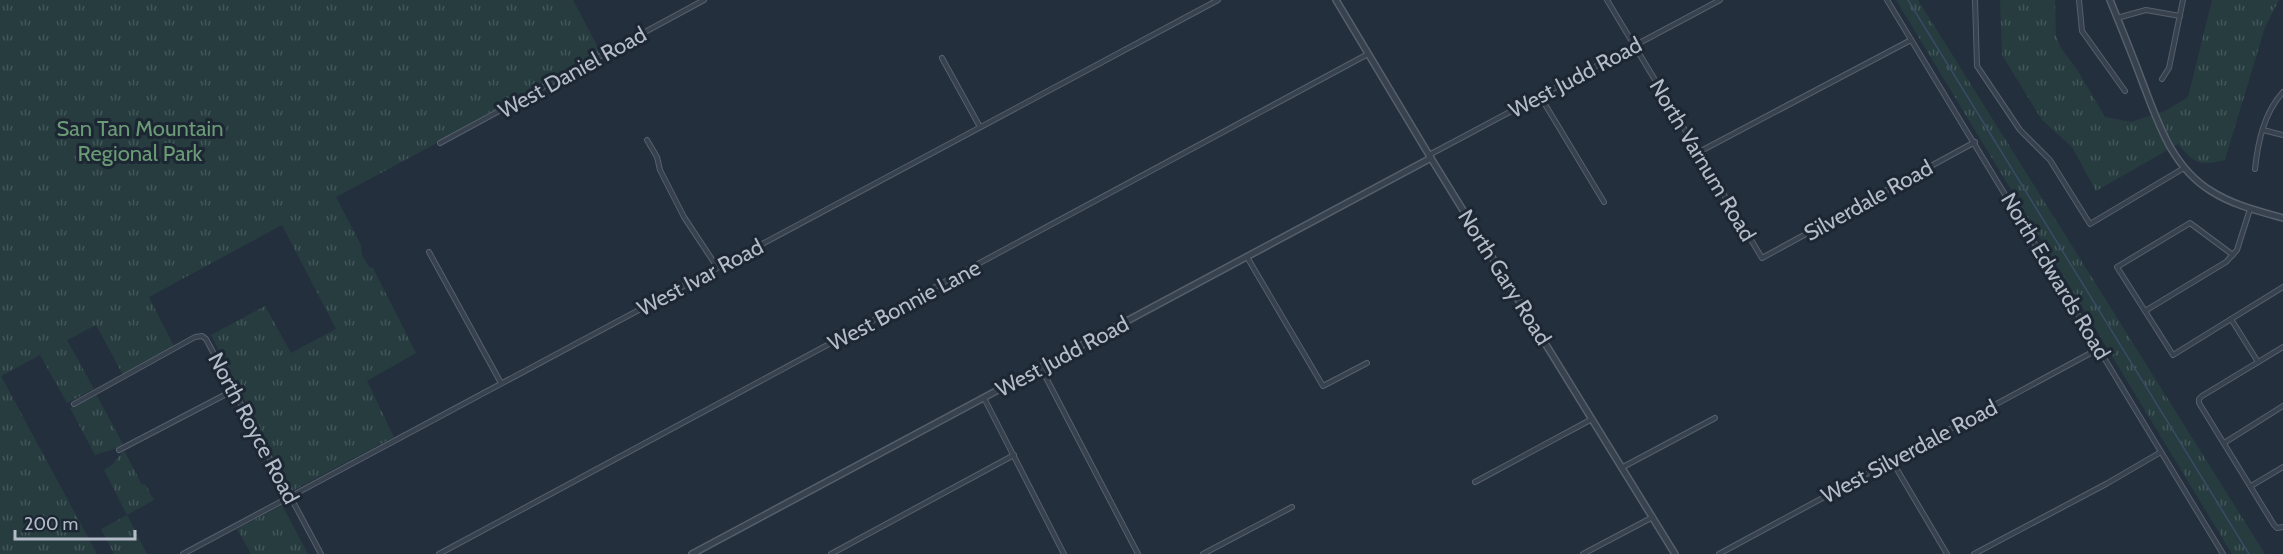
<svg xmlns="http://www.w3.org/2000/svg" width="2283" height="554" viewBox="0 0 2283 554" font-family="Cabin,sans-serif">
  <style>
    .grass { fill: url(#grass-tufts) }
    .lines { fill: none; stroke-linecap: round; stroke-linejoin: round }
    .stream { stroke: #394c67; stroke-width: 1.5 }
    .minor-casing { stroke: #565f6c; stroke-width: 6 }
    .tertiary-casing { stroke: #565f6c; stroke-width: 8 }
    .minor { stroke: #38414e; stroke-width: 4 }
    .tertiary { stroke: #38414e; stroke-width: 5 }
    .labels { text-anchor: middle; stroke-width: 6; stroke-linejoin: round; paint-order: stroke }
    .street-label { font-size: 22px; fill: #b4bcc9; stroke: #1d2633 }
    .park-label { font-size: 22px; fill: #6b9a76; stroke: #1d2633 }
  </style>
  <defs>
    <pattern id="grass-tufts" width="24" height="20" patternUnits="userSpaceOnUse" patternTransform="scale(1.5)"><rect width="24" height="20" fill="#263c3f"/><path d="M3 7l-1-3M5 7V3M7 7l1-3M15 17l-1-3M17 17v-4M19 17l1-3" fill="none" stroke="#435659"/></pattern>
  </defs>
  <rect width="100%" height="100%" fill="#242f3e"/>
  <g class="grass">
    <path d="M 0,0 L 573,0 L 602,55 L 336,197 L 361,245 L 362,255 L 369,267 L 373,268 L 416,353 L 367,381 L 394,437 L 292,491 L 211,335 L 265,306 L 291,353 L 336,329 L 282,225 L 149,297 L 174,346 L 123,375 L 96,325 L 67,340 L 94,389 L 67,403 L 40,355 L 1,376 L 97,554 L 0,554 Z"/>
    <path d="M 1896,0 L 1918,0 L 2265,554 L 2232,554 Z"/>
    <path d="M 2000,0 L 2055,0 L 2056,36 L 2061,48 L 2078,71 L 2105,117 L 2131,122 L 2165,111 L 2188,97 L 2212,0 L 2279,0 L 2265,27 L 2225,160 C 2200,166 2194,164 2178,144 L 2096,191 L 2072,147 L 2042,120 L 2002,55 Z"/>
    <path d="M 96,394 L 124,446 L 95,455 L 70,408 Z"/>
    <path d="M 124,450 L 142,485 L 145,484 L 154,500 L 127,515 L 147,554 L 114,554 L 101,529 L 127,515 L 104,470 L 113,464 Z"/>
    <path d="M 282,505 L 308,554 L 251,554 L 237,529 Z"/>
  </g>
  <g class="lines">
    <path class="stream" d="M 1908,0 L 2249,554"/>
    <g class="minor-casing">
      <g id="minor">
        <path d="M 1607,0 L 1762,258 L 1975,142"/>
        <path d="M 1887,0 L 2223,554"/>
        <path d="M 1975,0 L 1977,66 L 2020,130 L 2050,160 L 2090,224 L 2184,168"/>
        <path d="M 2079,0 L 2082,31 L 2125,91"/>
        <path d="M 2117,18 L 2146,10 L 2180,16"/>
        <path d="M 942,58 L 980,127"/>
        <path d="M 2162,79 L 2169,68 L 2183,0"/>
        <path d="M 1540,96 L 1604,202"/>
        <path d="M 2263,130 L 2283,135"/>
        <path d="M 647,140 L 657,157 L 660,170 L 684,217 L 717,267"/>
        <path d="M 440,143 L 704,0"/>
        <path d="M 1699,152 L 1911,40"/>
        <path d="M 1429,155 L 1720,0"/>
        <path d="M 2255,169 C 2258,141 2264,113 2283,92"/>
        <path d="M 429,252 L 501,383"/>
        <path d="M 2233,255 L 2190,223 L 2117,267 L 2173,355 L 2283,287"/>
        <path d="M 1247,257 L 1323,386 L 1367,363"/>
        <path d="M 2145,311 L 2226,262 L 2237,250 L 2250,209"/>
        <path d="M 2231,319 L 2258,362"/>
        <path d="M 2283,347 L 2202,396 L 2199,399 L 2199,403 L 2274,525 L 2277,528 L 2283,527"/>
        <path d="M 1041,368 L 1138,554"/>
        <path d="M 984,398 L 1064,554"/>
        <path d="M 74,404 L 195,337 L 202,336 L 206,339 L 321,554"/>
        <path d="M 2224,443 L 2283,406"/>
        <path d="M 119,450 L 234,390"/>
        <path d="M 1892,461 L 1947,554"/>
        <path d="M 1623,467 L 1715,418"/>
        <path d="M 1475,482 L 1592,419"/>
        <path d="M 2251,486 L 2283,467"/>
        <path d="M 183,554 L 1218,0"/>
        <path d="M 439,554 L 1368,54"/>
        <path d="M 831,554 L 1014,455"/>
        <path d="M 1203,554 L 1292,507"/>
        <path d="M 1583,554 L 1653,517"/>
        <path d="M 1719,554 L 2100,348"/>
        <path d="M 1974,554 L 2106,484 L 2161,452"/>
      </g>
    </g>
    <g class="tertiary-casing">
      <g id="tertiary">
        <path d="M 1336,0 L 1429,155 L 1675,554"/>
        <path d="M 2110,0 C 2121,27 2132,54 2142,81 C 2158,122 2171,166 2211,191 C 2233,205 2258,211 2283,218"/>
        <path d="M 692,554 L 1431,158"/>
      </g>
    </g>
    <use href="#minor" class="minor"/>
    <use href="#tertiary" class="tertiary"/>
  </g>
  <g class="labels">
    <g class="street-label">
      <text transform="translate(572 72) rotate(-29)" y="8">West Daniel Road</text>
      <text transform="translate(1575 77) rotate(-28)" y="8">West Judd Road</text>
      <text transform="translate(1703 160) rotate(59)" y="8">North Varnum Road</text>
      <text transform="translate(1868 200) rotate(-29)" y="8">Silverdale Road</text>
      <text transform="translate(2056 276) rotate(59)" y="8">North Edwards Road</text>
      <text transform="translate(700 277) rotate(-28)" y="8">West Ivar Road</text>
      <text transform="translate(1505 277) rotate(58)" y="8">North Gary Road</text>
      <text transform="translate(904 305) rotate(-28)" y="8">West Bonnie Lane</text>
      <text transform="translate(1062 356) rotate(-28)" y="8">West Judd Road</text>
      <text transform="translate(254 428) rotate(62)" y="8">North Royce Road</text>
      <text transform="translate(1909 451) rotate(-28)" y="8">West Silverdale Road</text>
    </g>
    <g class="park-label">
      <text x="140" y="136">San Tan Mountain<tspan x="140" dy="25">Regional Park</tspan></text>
    </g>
  </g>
  <path d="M15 530v9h120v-9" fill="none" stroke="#b4bcc9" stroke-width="3"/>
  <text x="24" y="530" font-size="18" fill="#b4bcc9" stroke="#1d2633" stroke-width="4.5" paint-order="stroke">200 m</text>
</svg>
